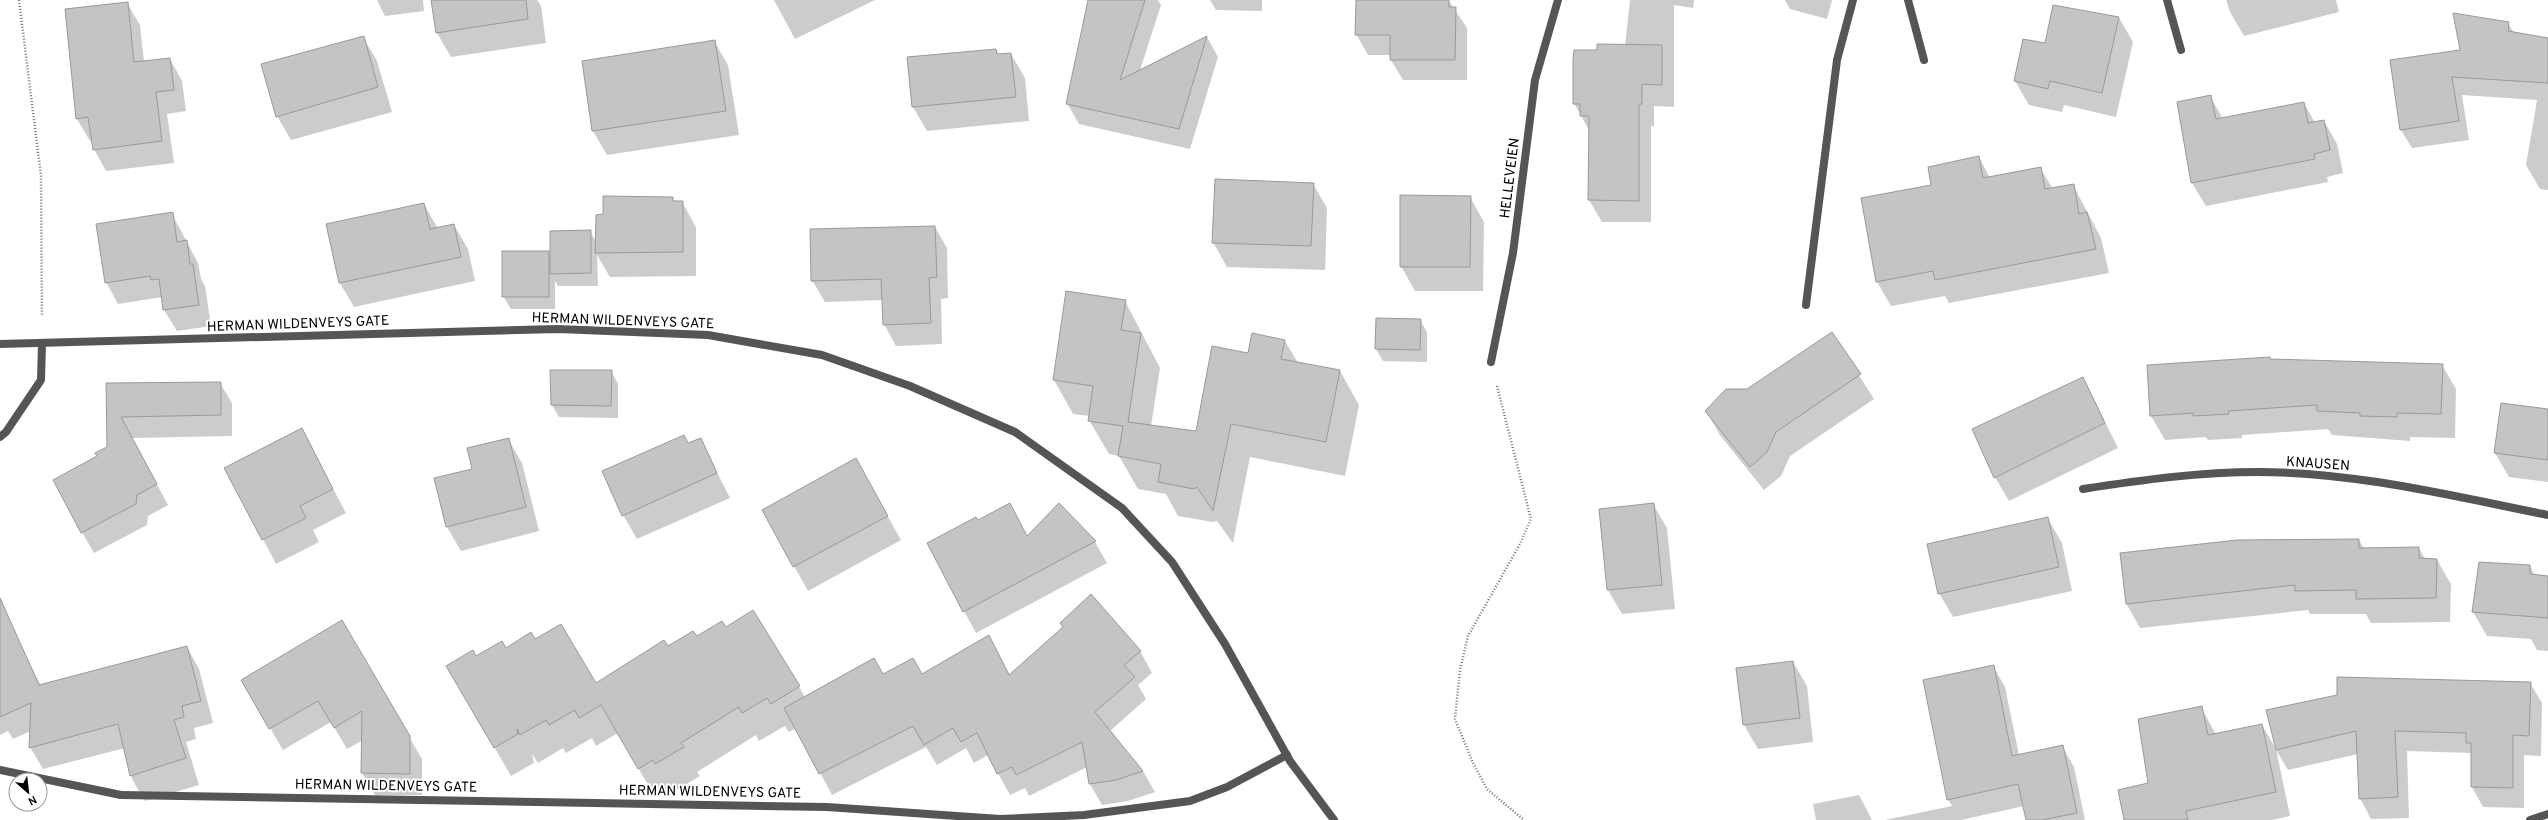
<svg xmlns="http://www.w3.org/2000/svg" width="2548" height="820" viewBox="0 0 2548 820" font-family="Overpass,sans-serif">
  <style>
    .shadow { fill: #0003 }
    .building { fill: #c4c4c4; stroke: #999 }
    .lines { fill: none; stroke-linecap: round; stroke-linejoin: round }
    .path { stroke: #777; stroke-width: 2.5; stroke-dasharray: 1 2; stroke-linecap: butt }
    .service { stroke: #555; stroke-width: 8 }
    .minor { stroke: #555; stroke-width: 8 }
    .labels { text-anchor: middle; stroke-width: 4; stroke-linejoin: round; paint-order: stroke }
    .street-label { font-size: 14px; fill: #000; stroke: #fff }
  </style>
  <rect width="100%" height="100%" fill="#fff"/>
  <g class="shadow">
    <path d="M 377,0 L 423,0 L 424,11 L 385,16 Z"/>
    <path d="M 432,0 L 537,0 L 541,6 L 546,43 L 451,57 L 437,33 Z"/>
    <path d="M 774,0 L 875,0 L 795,39 Z"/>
    <path d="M 1089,0 L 1158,0 L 1161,5 L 1140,70 L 1207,37 L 1218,57 L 1190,149 L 1079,124 L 1067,103 Z"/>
    <path d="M 1210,0 L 1262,0 L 1262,11 L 1216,10 Z"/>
    <path d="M 1630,0 L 1694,0 L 1693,8 L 1674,5 L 1674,107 L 1654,106 L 1654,126 L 1651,126 L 1651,222 L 1602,222 L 1589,200 L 1590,132 L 1574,103 L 1598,51 L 1625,46 Z"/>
    <path d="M 1785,0 L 1832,0 L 1827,19 L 1790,9 Z"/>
    <path d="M 2226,0 L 2336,0 L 2339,12 L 2244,36 L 2230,12 Z"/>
    <path d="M 1449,1 L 1467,28 L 1467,80 L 1403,80 L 1391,60 L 1391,55 L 1368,55 L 1356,34 Z"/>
    <path d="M 127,3 L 140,25 L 144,62 L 170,59 L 182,81 L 186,111 L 167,114 L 174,163 L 106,171 L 94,149 L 93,140 L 90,141 L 77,119 L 66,9 Z"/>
    <path d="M 2087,11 L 2119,18 L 2133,42 L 2116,117 L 2064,105 L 2062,112 L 2029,105 L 2015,81 L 2024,40 L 2045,45 Z"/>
    <path d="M 2508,23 L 2514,33 L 2548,39 L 2548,190 L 2540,189 L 2526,165 L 2537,100 L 2462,95 L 2469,140 L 2412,148 L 2401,130 L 2461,51 Z"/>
    <path d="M 363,37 L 377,61 L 392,112 L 291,140 L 277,116 Z"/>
    <path d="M 714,41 L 728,65 L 739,135 L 607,155 L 593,131 L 583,62 Z"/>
    <path d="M 996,50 L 999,55 L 1011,54 L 1025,78 L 1029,121 L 927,131 L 913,107 L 908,58 Z"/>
    <path d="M 2210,96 L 2223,119 L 2304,103 L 2315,123 L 2324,121 L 2337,144 L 2343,173 L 2327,177 L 2328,182 L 2206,206 L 2192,183 L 2178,103 Z"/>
    <path d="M 1979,157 L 1990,178 L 2040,168 L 2053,189 L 2073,185 L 2101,238 L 2109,273 L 1949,303 L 1945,296 L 1891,306 L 1877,282 L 1932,186 Z"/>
    <path d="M 1313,184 L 1327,208 L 1325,270 L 1227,267 L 1213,242 Z"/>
    <path d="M 1470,197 L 1484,222 L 1483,291 L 1415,291 L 1401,266 Z"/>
    <path d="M 672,198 L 675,202 L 682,202 L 696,227 L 696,276 L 610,277 L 597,255 L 598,286 L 558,286 L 555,281 L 555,309 L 511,309 L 503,296 L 548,252 L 551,256 L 590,231 L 596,242 Z"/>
    <path d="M 424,204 L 438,229 L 454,225 L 468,249 L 475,281 L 354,307 L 340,283 Z"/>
    <path d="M 172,214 L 198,263 L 201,279 L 205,286 L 211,326 L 177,331 L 164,310 L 162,297 L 118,304 L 106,282 Z"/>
    <path d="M 935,227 L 947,248 L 948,298 L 941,299 L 942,344 L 896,346 L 884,324 L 883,300 L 825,302 L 812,280 Z"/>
    <path d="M 1125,301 L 1160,368 L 1151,426 L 1197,433 L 1249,354 L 1285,341 L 1298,363 L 1340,371 L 1359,405 L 1345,476 L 1250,457 L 1233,543 L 1217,521 L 1213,522 L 1178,516 L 1166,494 L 1138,489 L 1119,456 L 1109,454 L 1089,420 L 1090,416 L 1073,414 L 1054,380 Z"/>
    <path d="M 1377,319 L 1420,320 L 1427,332 L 1427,362 L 1383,361 L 1376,349 Z"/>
    <path d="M 1832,333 L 1874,399 L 1790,456 L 1781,476 L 1764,490 L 1720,435 L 1706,411 L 1747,390 Z"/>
    <path d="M 2442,365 L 2456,389 L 2455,438 L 2410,437 L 2410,441 L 2332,435 L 2328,429 L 2242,435 L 2242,438 L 2208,440 L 2206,437 L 2165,440 L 2151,416 Z"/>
    <path d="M 551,371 L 611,371 L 618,384 L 618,418 L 559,417 L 552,405 Z"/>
    <path d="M 2083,378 L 2118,448 L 2009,501 L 1995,477 Z"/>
    <path d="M 220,383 L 232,403 L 232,436 L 132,438 L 168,505 L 148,516 L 147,525 L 94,553 L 82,532 L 99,457 L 108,447 L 107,384 Z"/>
    <path d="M 2548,410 L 2548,482 L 2509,477 L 2495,453 Z"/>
    <path d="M 301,429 L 346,513 L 313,530 L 319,542 L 276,564 L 226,468 Z"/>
    <path d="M 508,439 L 522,463 L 539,531 L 461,551 L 447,527 L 435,479 L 474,469 Z"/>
    <path d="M 700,439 L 730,498 L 637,539 L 623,515 L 689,444 Z"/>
    <path d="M 869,483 L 901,540 L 808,591 L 763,510 Z"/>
    <path d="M 1653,504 L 1667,528 L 1675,609 L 1622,614 L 1608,590 L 1600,510 Z"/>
    <path d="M 1059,505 L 1095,542 L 1107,563 L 976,633 L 964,611 L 978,522 L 1027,537 Z"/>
    <path d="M 2048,519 L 2062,543 L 2072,591 L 1953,617 L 1939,593 Z"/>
    <path d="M 2359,540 L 2364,549 L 2419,548 L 2425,559 L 2437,560 L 2451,584 L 2450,622 L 2371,623 L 2366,614 L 2310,614 L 2308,610 L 2140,628 L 2126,603 Z"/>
    <path d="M 2530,566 L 2535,576 L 2548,577 L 2548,651 L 2537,650 L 2531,639 L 2487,636 L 2473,612 Z"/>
    <path d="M 342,622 L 422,759 L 422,795 L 375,795 L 362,773 L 363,740 L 347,749 L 331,722 L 283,750 L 242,680 Z"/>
    <path d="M 726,628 L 799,687 L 805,697 L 883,675 L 922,675 L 988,636 L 1010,675 L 1140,651 L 1152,673 L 1138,685 L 1146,699 L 1110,731 L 1143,771 L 1155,792 L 1128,801 L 1102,805 L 1090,784 L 1087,767 L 1029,796 L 1025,788 L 1010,795 L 988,755 L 974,763 L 966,748 L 937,765 L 926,747 L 832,795 L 796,728 L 789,732 L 785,726 L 759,741 L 756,735 L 697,772 L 700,776 L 673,792 L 670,788 L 655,797 L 618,733 L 596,746 L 592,738 L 566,753 L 563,748 L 538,763 L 532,754 L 534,763 L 511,776 L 448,667 L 535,640 L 596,684 L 668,648 Z"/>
    <path d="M 13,630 L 41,686 L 187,647 L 199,669 L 213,723 L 194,728 L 196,739 L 186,742 L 199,785 L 145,801 L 132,779 L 125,748 L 43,769 L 30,747 L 31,731 L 13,739 L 8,731 L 0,735 L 0,635 Z"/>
    <path d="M 1793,662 L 1807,686 L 1813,742 L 1758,749 L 1744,725 Z"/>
    <path d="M 1993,666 L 2005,687 L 2019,755 L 2062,746 L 2074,767 L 2085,820 L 2027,820 L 2024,806 L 1961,820 L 1885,820 L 1952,806 L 1948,799 Z"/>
    <path d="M 2530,683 L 2542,703 L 2541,756 L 2524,755 L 2524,808 L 2483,807 L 2472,787 L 2472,753 L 2407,751 L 2409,818 L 2371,819 L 2360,798 L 2358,754 L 2288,770 L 2276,750 Z"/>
    <path d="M 2201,707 L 2216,735 L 2262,725 L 2276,749 L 2290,816 L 2272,820 L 2125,820 Z"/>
    <path d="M 1859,795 L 1872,820 L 1816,820 L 1813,804 Z"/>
  </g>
  <g class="building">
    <path d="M 431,0 L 526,0 L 528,19 L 436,33 Z"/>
    <path d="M 1088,0 L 1145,0 L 1120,80 L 1207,36 L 1179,129 L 1066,104 Z"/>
    <path d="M 1356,0 L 1449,0 L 1449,7 L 1456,7 L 1455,60 L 1390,60 L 1390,35 L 1355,35 Z"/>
    <path d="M 128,2 L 134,62 L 170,58 L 174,90 L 156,92 L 162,141 L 93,150 L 88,117 L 76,119 L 65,9 Z"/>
    <path d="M 2053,5 L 2119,17 L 2102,93 L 2050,81 L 2048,89 L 2014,81 L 2023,39 L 2045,43 Z"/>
    <path d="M 2453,13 L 2509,22 L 2508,31 L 2548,38 L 2548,83 L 2452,77 L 2459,121 L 2400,130 L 2390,60 L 2460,50 Z"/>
    <path d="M 364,36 L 378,87 L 276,117 L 261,64 Z"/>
    <path d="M 715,40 L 726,111 L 592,131 L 582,61 Z"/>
    <path d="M 1597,44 L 1662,45 L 1662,85 L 1642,84 L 1642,104 L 1639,104 L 1639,201 L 1588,200 L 1589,116 L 1580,116 L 1580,104 L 1573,104 L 1573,60 L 1574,50 L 1597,50 Z"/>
    <path d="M 996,49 L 997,54 L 1011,53 L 1016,97 L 912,107 L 907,57 Z"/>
    <path d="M 2211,95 L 2216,119 L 2304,102 L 2308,123 L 2324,120 L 2330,150 L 2314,154 L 2315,159 L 2191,183 L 2177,102 Z"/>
    <path d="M 1979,156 L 1983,178 L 2041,167 L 2045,189 L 2074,184 L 2079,214 L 2087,212 L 2096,249 L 1935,280 L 1933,271 L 1876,282 L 1861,198 L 1931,185 L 1928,167 Z"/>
    <path d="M 1215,179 L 1314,183 L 1311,246 L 1212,243 Z"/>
    <path d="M 1400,195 L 1471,196 L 1470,267 L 1400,267 Z"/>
    <path d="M 603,196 L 673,197 L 673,201 L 683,201 L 683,252 L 595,253 L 596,215 L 603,214 Z"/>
    <path d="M 424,203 L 430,229 L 454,224 L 461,257 L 339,283 L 326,224 Z"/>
    <path d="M 173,212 L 177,242 L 187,240 L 190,264 L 193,264 L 199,305 L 163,310 L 159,279 L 151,280 L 150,276 L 105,283 L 96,224 Z"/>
    <path d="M 935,226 L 937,277 L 929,278 L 931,323 L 883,325 L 881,279 L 811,281 L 810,229 Z"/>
    <path d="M 591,230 L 591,273 L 550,274 L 550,231 Z"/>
    <rect x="502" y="251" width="47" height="46"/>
    <path d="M 1066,291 L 1126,300 L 1121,330 L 1141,333 L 1128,422 L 1196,431 L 1212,346 L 1248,353 L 1252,333 L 1285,340 L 1281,359 L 1340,370 L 1326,442 L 1231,424 L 1213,511 L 1197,487 L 1194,489 L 1158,482 L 1161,464 L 1118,456 L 1123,426 L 1088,421 L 1093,386 L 1053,380 Z"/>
    <path d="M 1376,318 L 1421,319 L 1420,350 L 1375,349 Z"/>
    <path d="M 1832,332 L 1861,374 L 1776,432 L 1767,452 L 1750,467 L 1705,411 L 1726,389 L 1747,389 Z"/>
    <path d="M 2270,357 L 2270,359 L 2443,364 L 2441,414 L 2397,413 L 2397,417 L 2360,416 L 2360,413 L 2317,411 L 2317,405 L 2228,411 L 2229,414 L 2193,416 L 2193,413 L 2150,416 L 2147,365 Z"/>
    <path d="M 550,370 L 612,370 L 611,406 L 551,405 Z"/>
    <path d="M 2083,377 L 2105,423 L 1994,478 L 1972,429 Z"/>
    <path d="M 221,382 L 221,415 L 121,417 L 157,484 L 137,495 L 136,504 L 81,533 L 53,480 L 97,456 L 95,453 L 107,447 L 106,383 Z"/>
    <path d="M 2501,403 L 2548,409 L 2548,460 L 2494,453 Z"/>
    <path d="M 302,428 L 333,489 L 300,506 L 306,518 L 262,540 L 224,468 Z"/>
    <path d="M 684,435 L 688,443 L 701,438 L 717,473 L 622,516 L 602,471 Z"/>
    <path d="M 509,438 L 526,507 L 446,527 L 434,478 L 472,469 L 467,448 Z"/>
    <path d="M 856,458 L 888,516 L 793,567 L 762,510 Z"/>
    <path d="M 1010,503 L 1027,536 L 1059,503 L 1096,541 L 963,612 L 927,543 L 976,517 L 978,520 Z"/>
    <path d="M 1654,503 L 1662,585 L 1607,590 L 1599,509 Z"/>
    <path d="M 2048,517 L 2059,567 L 1938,594 L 1927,544 Z"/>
    <path d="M 2359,539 L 2359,548 L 2419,547 L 2419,558 L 2437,559 L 2436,598 L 2356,599 L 2356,590 L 2295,591 L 2295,585 L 2126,604 L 2120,553 L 2237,540 Z"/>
    <path d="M 2479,562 L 2530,565 L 2530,574 L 2548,576 L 2548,618 L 2472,612 Z"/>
    <path d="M 1091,594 L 1141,651 L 1124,665 L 1135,677 L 1095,712 L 1143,771 L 1116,780 L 1089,784 L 1082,742 L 1016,775 L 1012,767 L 997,774 L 977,733 L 961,742 L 953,728 L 924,745 L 913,726 L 819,774 L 784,708 L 874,658 L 883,674 L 913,658 L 922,674 L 989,635 L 1009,675 L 1063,627 L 1060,623 Z"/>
    <path d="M 0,598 L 39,685 L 187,646 L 201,701 L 182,706 L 184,717 L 174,720 L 186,758 L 130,776 L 118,724 L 29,748 L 31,703 L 0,717 Z"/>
    <path d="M 753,610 L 800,686 L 771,704 L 767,698 L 742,713 L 739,707 L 681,743 L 684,747 L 655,764 L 653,760 L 638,769 L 601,705 L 579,718 L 575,710 L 549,725 L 546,720 L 520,735 L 517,729 L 518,734 L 494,748 L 446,666 L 473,650 L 476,656 L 502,641 L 506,648 L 531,632 L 535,639 L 561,624 L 596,683 L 664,640 L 668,646 L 693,631 L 697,636 L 722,621 L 726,627 Z"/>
    <path d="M 342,620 L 410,736 L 410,774 L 361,773 L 362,711 L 334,728 L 318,701 L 269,729 L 241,680 Z"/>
    <path d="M 1793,661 L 1800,718 L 1743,725 L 1736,668 Z"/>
    <path d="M 1994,665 L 2012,756 L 2063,745 L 2077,813 L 2042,820 L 2026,820 L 2018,784 L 1947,800 L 1923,680 Z"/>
    <path d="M 2337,677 L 2531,682 L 2529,736 L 2513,735 L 2513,788 L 2471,787 L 2471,743 L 2466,743 L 2466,733 L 2395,731 L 2398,797 L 2359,799 L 2356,731 L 2276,750 L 2266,710 L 2337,695 Z"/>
    <path d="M 2202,706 L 2208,735 L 2262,724 L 2276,792 L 2186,811 L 2188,820 L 2124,820 L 2118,790 L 2148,783 L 2138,719 Z"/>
  </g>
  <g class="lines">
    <g class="path">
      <path d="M 19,0 L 41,176 L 42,316"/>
      <path d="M 1497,386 L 1531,519 L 1520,544 L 1468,636 L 1460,670 L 1455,719 L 1473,763 L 1487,789 L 1524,820"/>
    </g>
    <g class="service">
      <path d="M 1908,0 L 1924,60"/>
      <path d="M 2167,0 L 2181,50"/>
      <path d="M 1806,305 L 1837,60 L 1853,0"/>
      <path d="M 2083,489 C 2141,480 2199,472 2258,472 C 2356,472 2452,496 2548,515"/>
      <path d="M 0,770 L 121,795"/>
    </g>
    <g class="minor">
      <path d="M 0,344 L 558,329 L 708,335 L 822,355 L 910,386 L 1015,432 L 1122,508 L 1172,562 L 1225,644 L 1290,761 L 1334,820"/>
      <path d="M 1491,362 L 1513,253 L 1535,80 L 1558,0"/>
      <path d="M 0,437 L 6,432 L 41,380 L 42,343"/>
      <path d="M 121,795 L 827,807 L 1000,819 L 1084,815 L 1190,801 L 1227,787 L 1287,755"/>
      <path d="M 2530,820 L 2548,814"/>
    </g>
  </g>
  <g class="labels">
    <g class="street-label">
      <text transform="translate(1509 178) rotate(-83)" y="5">HELLEVEIEN</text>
      <text transform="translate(623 320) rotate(2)" y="5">HERMAN WILDENVEYS GATE</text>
      <text transform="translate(298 323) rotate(-2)" y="5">HERMAN WILDENVEYS GATE</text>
      <text transform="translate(2318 463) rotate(4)" y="5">KNAUSEN</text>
      <text transform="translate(386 785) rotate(1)" y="5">HERMAN WILDENVEYS GATE</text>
      <text transform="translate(710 791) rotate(1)" y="5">HERMAN WILDENVEYS GATE</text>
    </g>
  </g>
  <g transform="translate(28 792) rotate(152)"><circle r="19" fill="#ffffff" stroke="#999999"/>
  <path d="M0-3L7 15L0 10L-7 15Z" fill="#000000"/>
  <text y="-6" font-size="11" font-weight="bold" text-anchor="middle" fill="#000000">N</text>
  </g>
</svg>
